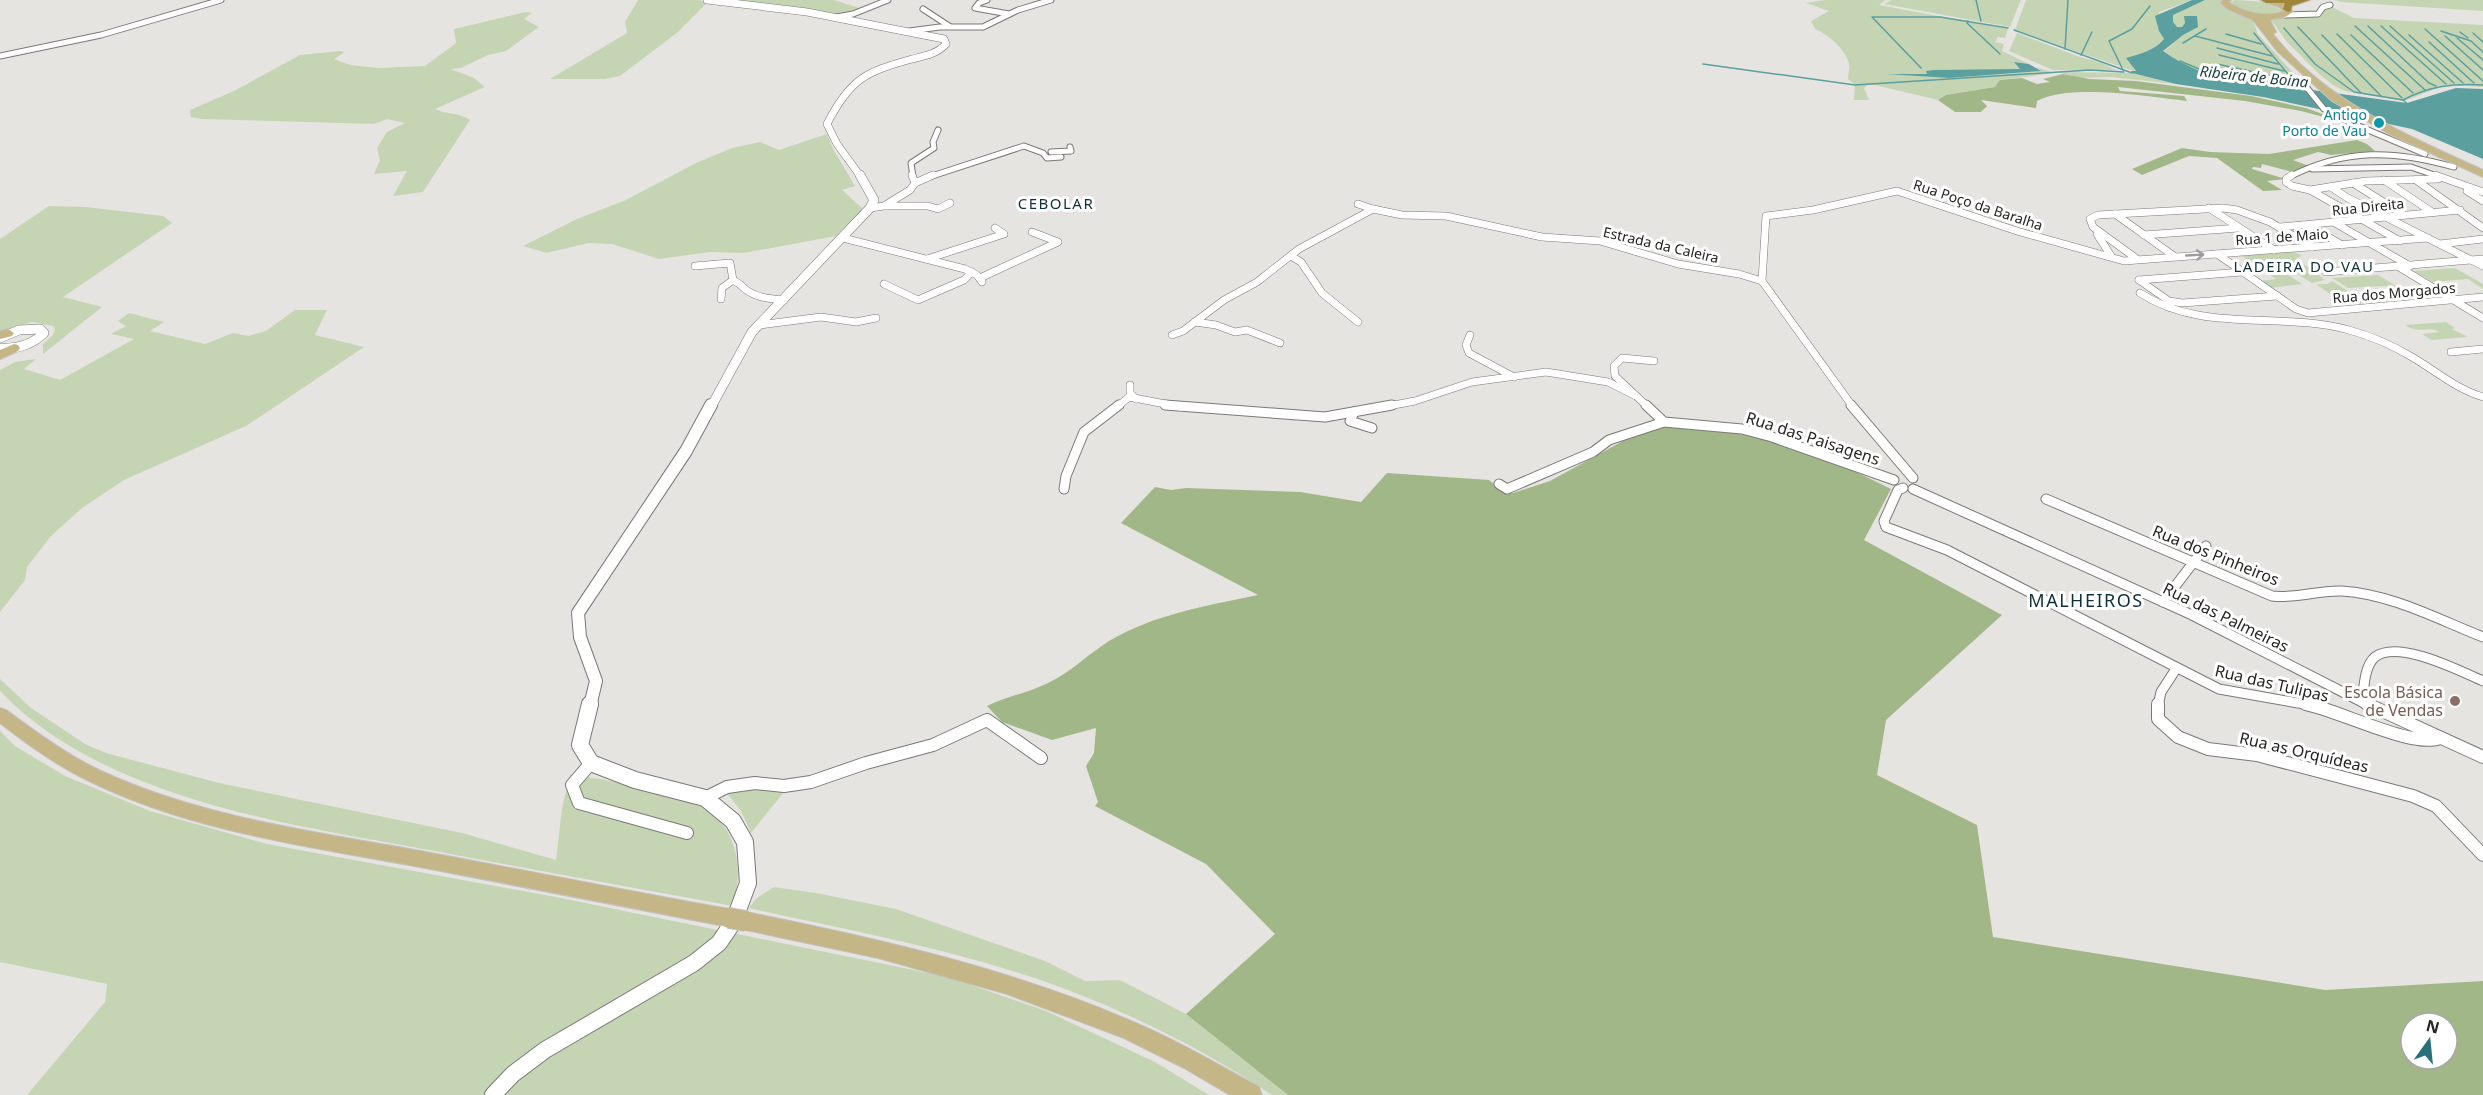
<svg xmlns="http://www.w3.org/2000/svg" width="2483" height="1095" viewBox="0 0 2483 1095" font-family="'Noto Sans',sans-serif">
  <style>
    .green { fill: #c5d5b4 }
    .forest { fill: #a1b788; fill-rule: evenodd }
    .water { fill: #5b9f9f }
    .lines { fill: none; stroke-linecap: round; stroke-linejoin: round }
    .stream { stroke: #5b9f9f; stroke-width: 1.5 }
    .minor-far3-casing { stroke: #7b7976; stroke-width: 7 }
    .minor-far2-casing { stroke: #7b7976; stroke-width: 8 }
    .minor-far1-casing { stroke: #7b7976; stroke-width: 11 }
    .minor-casing { stroke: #7b7976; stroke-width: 14 }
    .tertiary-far3-casing { stroke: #7b7976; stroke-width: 8 }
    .tertiary-far2-casing { stroke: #7b7976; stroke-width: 10 }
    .tertiary-far1-casing { stroke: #7b7976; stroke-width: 14 }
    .tertiary-casing { stroke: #7b7976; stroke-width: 18 }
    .primary-casing { stroke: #c2c2c1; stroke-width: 2 }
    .motorway-casing { stroke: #c2c2c1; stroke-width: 2 }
    .minor-far3 { stroke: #fff; stroke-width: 5 }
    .minor-far2 { stroke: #fff; stroke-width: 7 }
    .minor-far1 { stroke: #fff; stroke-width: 9 }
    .minor { stroke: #fff; stroke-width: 12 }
    .tertiary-far3 { stroke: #fff; stroke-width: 7 }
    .tertiary-far2 { stroke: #fff; stroke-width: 9 }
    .tertiary-far1 { stroke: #fff; stroke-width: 12 }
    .tertiary { stroke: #fff; stroke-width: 16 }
    .primary { fill: #c5b688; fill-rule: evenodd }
    .motorway { fill: #9f8639; fill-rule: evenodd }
    .primary-bridge-casing { stroke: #c2c2c1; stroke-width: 22; stroke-linecap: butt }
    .primary-bridge { stroke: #c5b688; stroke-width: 20 }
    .oneway { stroke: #9d9d9c }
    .culture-dot { fill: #0f9aa8; stroke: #fff; stroke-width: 2 }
    .education-dot { fill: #8d6e63; stroke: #fff; stroke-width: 2 }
    .labels { text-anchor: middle; stroke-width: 6; stroke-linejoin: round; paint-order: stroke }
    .far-culture-label { font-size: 14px; fill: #0d838f; stroke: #fff; text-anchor: end }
    .far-street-label { font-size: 14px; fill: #252523; stroke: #fff }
    .far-water-label { font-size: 15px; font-style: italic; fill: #1b3d3e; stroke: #fff }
    .far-neighbourhood-label { font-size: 15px; letter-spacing: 1.5px; fill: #103137; stroke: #fff }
    .street-label { font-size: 16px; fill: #252523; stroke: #fff }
    .education-label { font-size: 16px; fill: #785e54; stroke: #fff; text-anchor: end }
    .neighbourhood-label { font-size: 18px; letter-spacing: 1.5px; fill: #103137; stroke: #fff }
  </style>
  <rect width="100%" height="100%" fill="#e6e4e1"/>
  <g class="green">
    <path d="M 638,0 L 700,0 L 707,3 L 678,32 L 620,76 L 605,79 L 550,79 L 627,33 L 625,22 Z"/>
    <path d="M 712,0 L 834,0 L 862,9 L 839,15 Z"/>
    <path d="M 1826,0 L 1886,0 L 1879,5 L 2008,29 L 2005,38 L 1998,37 L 1995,42 L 2004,44 L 2002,51 L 2029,64 L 2015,62 L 2021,69 L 2011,71 L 1933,70 L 1927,71 L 1927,74 L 1887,74 L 1949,78 L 2041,71 L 2036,67 L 2054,73 L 2001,80 L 1995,87 L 1946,95 L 1938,100 L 1875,85 L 1867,85 L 1864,88 L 1869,100 L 1854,100 L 1855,85 L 1848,79 C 1848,75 1850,68 1849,64 C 1846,49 1827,34 1815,29 L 1811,21 L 1829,11 L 1806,3 Z"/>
    <path d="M 1892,0 L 2021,0 L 2010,27 L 1884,4 Z"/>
    <path d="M 2026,0 L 2192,0 L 2159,12 L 2159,31 L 2164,39 C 2156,50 2139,54 2127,58 L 2136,72 L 2015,30 Z"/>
    <path d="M 2205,0 L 2223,0 L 2221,3 L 2228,8 L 2252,18 L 2258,34 L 2297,77 L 2300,87 L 2225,78 L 2196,71 L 2163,52 L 2174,43 L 2166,16 Z"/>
    <path d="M 2236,0 L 2266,2 L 2283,11 C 2270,18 2247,13 2234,6 L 2232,1 Z"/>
    <path d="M 2335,0 L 2483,0 L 2483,11 L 2341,2 Z"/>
    <path d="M 2330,6 L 2354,18 L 2483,25 L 2483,87 L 2446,85 L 2404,101 L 2345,91 L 2333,85 L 2319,74 L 2287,42 L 2272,21 L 2275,18 L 2321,16 L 2325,7 Z"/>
    <path d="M 526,12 L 532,13 L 524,19 L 539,27 L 506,51 L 488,55 L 461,68 L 451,69 L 474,78 L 485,87 L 435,109 C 446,115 459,112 470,120 L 423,192 L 393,196 L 407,171 L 374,174 L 380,160 L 377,148 L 387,132 L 405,123 L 387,119 L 374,124 L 201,119 L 191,117 L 190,110 L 234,91 L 300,55 L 340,51 L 345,52 L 334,59 L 350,65 L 378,68 L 425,66 L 456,43 L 454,29 Z"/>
    <path d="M 2017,33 L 2080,57 L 2100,62 L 2116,70 L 2053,70 L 2009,51 Z"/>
    <path d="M 2057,72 L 2132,73 L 2176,84 L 2110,77 L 2081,78 Z"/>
    <path d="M 827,134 L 833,149 L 855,186 L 842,190 L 863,209 L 836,236 L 744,253 L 710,252 L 659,259 L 612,244 L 589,243 L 546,253 L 523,246 L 577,219 L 626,200 L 696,163 L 732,148 L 760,142 L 779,150 Z"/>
    <path d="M 49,206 L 86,207 L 163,216 L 172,223 L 63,297 L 102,307 L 43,354 L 43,344 L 53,335 L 55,329 L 53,326 L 32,322 L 0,332 L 0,239 Z"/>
    <path d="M 2293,251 L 2302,256 L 2296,258 L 2325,280 L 2312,283 L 2287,268 L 2279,269 L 2302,284 L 2270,288 L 2261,281 L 2276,279 L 2239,254 Z"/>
    <path d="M 2455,268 L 2483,284 L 2483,289 L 2468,279 L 2433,282 L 2414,271 Z"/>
    <path d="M 2378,275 L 2413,296 L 2402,296 L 2385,286 L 2348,288 L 2332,278 Z"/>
    <path d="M 2332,281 L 2367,303 L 2339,306 L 2330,300 L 2336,298 L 2316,284 L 2328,284 Z"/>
    <path d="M 295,310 L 327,310 L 315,335 L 364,347 L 246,426 L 124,480 L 82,508 L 51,536 L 27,567 L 25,580 L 0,612 L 0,370 L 15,362 L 36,359 L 24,369 L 60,380 L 134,339 L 111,334 L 126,326 L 118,321 L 129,313 L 164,322 L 150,331 L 205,344 L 233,333 L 248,336 L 266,331 Z"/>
    <path d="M 2446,322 L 2455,328 L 2452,329 L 2468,337 L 2431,340 L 2422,334 L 2439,332 C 2427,325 2420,335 2405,325 Z"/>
    <path d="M 0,679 L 31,708 L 85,744 L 106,753 L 219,783 L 462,833 L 556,860 L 562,808 L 570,775 C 601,778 622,783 651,791 C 665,794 679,797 692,802 C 736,820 745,864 733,906 C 634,888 534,870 435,851 C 292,825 104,800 0,691 Z"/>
    <path d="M 0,731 L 15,746 L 65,776 L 150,811 L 267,844 L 561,898 L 948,977 L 1046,1011 L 1155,1062 L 1209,1095 L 27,1095 L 105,1002 L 107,984 L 0,962 Z"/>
    <path d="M 751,787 L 784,792 L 751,833 L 741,811 L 726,792 Z"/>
    <path d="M 774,887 L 816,893 L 896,909 L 1045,961 L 1085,981 L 1120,980 L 1186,1014 L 1288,1095 L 1272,1095 C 1214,1056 1148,1022 1083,996 C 977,953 861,933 749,908 L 757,898 Z"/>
  </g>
  <g class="forest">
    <path d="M 2063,74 L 2089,79 L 2136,81 L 2251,96 L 2306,108 L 2347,123 L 2301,111 L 2245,101 L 2118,87 L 2120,91 L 2184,96 L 2187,101 C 2150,97 2070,83 2037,101 L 2036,108 L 1981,100 L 1987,106 L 1981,112 L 1955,112 L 1938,100 L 1946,95 L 1995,87 L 2000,80 L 2022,78 L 2037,84 L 2050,82 L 2043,79 Z"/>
    <path d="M 2357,140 L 2367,144 L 2375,151 L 2331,155 L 2318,152 L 2293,160 L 2309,166 L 2293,172 L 2262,164 L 2261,168 L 2253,167 L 2252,169 L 2286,179 L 2267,181 L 2282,190 L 2263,191 L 2217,158 L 2189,156 L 2142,175 L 2132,169 L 2182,148 L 2210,152 L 2269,154 Z"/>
    <path d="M 1666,426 C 1745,427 1822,454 1891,489 L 1864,540 L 2002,615 L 1886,720 L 1877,775 L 1977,825 L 1993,937 L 2325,990 L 2483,981 L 2483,1095 L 1288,1095 L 1186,1014 L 1275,934 L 1206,864 L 1095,806 L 1098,802 L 1086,766 L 1094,753 L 1096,728 L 1052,740 L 1002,722 L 987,706 C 1007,696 1028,693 1048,683 C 1070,673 1088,654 1109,641 C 1155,614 1206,606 1258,595 L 1121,523 L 1155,487 L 1171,490 L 1186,488 L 1300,492 L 1361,502 L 1387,473 L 1489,480 L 1500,489 L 1513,493 L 1550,481 L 1632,436 ZM 2411,1023 L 2447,1023 L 2447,1059 L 2411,1059 Z"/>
  </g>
  <g class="water">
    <path d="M 2192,0 L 2205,0 L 2173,15 L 2173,22 L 2177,27 L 2182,27 L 2185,23 L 2184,16 L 2197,16 L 2198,27 L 2183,35 L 2163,51 C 2183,65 2199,72 2223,78 L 2407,103 L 2456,88 L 2483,89 L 2483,159 L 2412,129 L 2263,97 L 2176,84 L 2132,73 L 2131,71 L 2136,71 L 2126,58 C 2139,54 2156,50 2164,39 L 2159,31 L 2155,16 Z"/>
    <path d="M 2014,62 L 2029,64 L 2041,71 L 1949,78 L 1886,74 L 1927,74 L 1926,71 L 1933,70 L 2020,69 Z"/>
  </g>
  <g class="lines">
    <g class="stream">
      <path d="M 1976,0 L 1981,21"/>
      <path d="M 1968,21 L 1967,23 L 2000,54"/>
      <path d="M 2355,26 L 2425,90"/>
      <path d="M 2368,26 L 2429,83 L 2436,86"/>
      <path d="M 2381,26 L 2446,84"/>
      <path d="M 2390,26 L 2454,83"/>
      <path d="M 2298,27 L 2361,93"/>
      <path d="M 2284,28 L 2315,64 L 2354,92 L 2403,100"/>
      <path d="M 2425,29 L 2483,81"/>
      <path d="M 2014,30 L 2132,73"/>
      <path d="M 2441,31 L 2471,41 L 2483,52"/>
      <path d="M 2460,32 L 2468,38"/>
      <path d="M 2254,33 L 2297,85 L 2277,83 L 2280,86"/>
      <path d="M 2473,33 L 2483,42"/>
      <path d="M 2226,34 L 2261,44"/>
      <path d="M 2337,34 L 2402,98"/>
      <path d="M 2322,35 L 2381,96"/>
      <path d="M 2351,35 L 2413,93"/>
      <path d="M 2409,35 L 2463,83"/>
      <path d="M 2195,36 L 2272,56"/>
      <path d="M 2445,36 L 2483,70"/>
      <path d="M 2457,38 L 2483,60"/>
      <path d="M 2429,42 L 2474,83"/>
      <path d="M 2183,43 L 2206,29"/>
      <path d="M 2217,48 L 2278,64"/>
      <path d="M 2065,49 L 2068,0"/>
      <path d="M 2081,55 L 2092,32"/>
      <path d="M 2219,55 L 2284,71"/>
      <path d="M 2180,61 L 2211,74 L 2277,83"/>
      <path d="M 1703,64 L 1855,85 L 2090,70 L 2124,72"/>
      <path d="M 2217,64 L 2292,80"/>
      <path d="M 1921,68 L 1872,17 L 1940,17 L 2008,28"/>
      <path d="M 2123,70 L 2109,41 L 2132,29 L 2150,6"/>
      <path d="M 2409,105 L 2403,100 C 2429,86 2454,83 2483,85"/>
    </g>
    <g class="minor-far3-casing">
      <g id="minor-far3">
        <path d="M 987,0 L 979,3 L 975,8 L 1009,14"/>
        <path d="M 923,9 L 949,26"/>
        <path d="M 2285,15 L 2318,14 L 2323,7 L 2330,5"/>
        <path d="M 837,17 L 853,14 L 888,0"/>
        <path d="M 909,31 L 940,27 L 983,27 L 1018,10 L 1051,0"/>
        <path d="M 0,56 L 101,35 L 221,0"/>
        <path d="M 2303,83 L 2324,109 L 2335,116 L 2425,154"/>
        <path d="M 1051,152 L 1071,151 L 1070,147"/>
        <path d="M 2312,169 L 2411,167 L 2440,177"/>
        <path d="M 913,177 L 911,163 L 934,148 L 933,142 L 938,130"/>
        <path d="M 929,177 L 1024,146 L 1043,153 L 1047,158 L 1061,157"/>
        <path d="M 2289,177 C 2346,148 2394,150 2454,167"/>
      </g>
    </g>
    <g class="minor-far2-casing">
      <g id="minor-far2">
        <path d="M 912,175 L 915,183"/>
        <path d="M 2292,175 L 2286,179 L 2286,182 L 2292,186 L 2310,190 L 2400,241"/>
        <path d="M 2435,175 L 2483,192"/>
        <path d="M 2384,180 L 2432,212"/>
        <path d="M 2416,180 L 2483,228"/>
        <path d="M 2353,183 L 2404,215"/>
        <path d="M 2331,187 L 2346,197 L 2483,266"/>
        <path d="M 2310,190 L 2366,181 L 2438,179"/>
        <path d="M 2467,191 L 2483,201"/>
        <path d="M 886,206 L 928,206 L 938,209 L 950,203"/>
        <path d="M 870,208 L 884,206 L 910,190 L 915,183 L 933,175"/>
        <path d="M 2209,208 L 2274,250"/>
        <path d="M 1373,209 L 1402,215 L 1446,216 L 1542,237 L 1600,241 L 1678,264 L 1739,274 L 1762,281 L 1853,407"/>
        <path d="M 2115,214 L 2174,256"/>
        <path d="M 2335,223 L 2410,266"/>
        <path d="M 2308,225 L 2342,245"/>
        <path d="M 2280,227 L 2460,210"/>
        <path d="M 2098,231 L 2097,234 L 2111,256"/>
        <path d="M 2144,235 L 2239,228"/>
        <path d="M 843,238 L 965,269 L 977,275 L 982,282"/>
        <path d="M 2440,244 L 2483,239"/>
        <path d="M 2217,254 L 2296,309 L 2308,313 L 2483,297"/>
        <path d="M 1291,256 L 1301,262 L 1322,293 L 1358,322"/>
        <path d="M 927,259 L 1004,234 L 995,228"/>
        <path d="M 2137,259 L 2093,227 L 2090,219 L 2098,215 L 2223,208 L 2237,210 L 2270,222 L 2312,247"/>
        <path d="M 695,266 L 730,263 L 733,280 C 739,283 741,285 745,289 C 756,298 771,299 784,300"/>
        <path d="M 2399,267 L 2483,318"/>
        <path d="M 2326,272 L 2483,259"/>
        <path d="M 980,278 L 1058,242 L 1032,232"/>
        <path d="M 2139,280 L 2169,301 L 2182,303 L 2277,296"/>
        <path d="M 2139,280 L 2242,272"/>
        <path d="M 1762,281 L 1766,216 L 1813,210 L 1897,191 L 2017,231 L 2124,261 L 2428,238"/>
        <path d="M 884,284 L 918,300 L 964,280 L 972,272"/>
        <path d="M 2140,293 C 2203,334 2279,311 2349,330 C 2371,336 2392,345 2412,357 C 2436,371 2456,389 2483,397"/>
        <path d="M 721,299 L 722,288 L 733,280"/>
        <path d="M 1195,322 L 1216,325 L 1235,332 L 1247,330 L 1280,343"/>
        <path d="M 759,325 L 821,317 L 856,322 L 876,318"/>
        <path d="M 1172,335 L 1183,331 L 1224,300 L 1257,282 L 1299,249 L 1373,209 L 1358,204"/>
        <path d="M 1470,335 L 1466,345 L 1469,353 L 1514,377"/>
        <path d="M 2451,352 L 2483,349"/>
        <path d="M 1130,385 L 1130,393 L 1136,399"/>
        <path d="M 1117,407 L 1129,397 L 1181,407"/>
        <path d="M 1383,407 L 1415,401 L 1472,382 L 1546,372 L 1608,382 L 1634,395"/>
        <path d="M 1648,407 L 1615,376 L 1614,366 L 1622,358 L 1654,361"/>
      </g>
    </g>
    <g class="minor-far1-casing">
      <g id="minor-far1">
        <path d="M 1165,405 L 1325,417 L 1392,405"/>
        <path d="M 1646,405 L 1664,422 L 1742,429 L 1772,437 L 1894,480"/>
        <path d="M 1851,405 L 1913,478"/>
        <path d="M 1354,412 L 1350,421 L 1372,428"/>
        <path d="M 1499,484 L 1507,489 L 1593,452 L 1609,440 L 1664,422"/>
        <path d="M 1903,488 L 1898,490 L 1884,521 L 1886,527 L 1947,550 L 2219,689 L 2315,706"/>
        <path d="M 1064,489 L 1066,476 L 1084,432 L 1119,405"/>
        <path d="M 1913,489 L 2192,615 L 2370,706"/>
        <path d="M 2046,499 L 2272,596 C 2296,599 2318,590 2342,591 C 2391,594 2437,619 2483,637"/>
        <path d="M 2163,602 L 2206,546"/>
        <path d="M 2362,702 C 2364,689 2364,666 2375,657 C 2398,639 2460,671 2483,681"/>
        <path d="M 2158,706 L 2161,692 L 2176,669"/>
      </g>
    </g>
    <g class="minor-casing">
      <g id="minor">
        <path d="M 2158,704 L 2158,719 L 2178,737 L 2208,749 L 2257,755 L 2413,796 L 2436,806 L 2483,855"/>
        <path d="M 2306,704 C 2338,710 2414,749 2440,738"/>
        <path d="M 2367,704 L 2483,757"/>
        <path d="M 591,763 L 572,785 L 579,803 L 687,833"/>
        <path d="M 705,798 L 727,787 L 755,783 L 784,786 L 811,782 L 866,763 L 933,745 L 987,720 L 1041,758"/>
      </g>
    </g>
    <g class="tertiary-far3-casing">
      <path id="tertiary-far3" d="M 707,0 L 807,12 L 944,39 L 946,44 C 937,54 925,56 912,59 C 865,72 850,79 827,124 L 837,144 L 861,177"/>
    </g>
    <g class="tertiary-far2-casing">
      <g id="tertiary-far2">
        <path d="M 0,338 L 19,330 L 40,329 L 44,333 C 32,345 17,349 0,348"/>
        <path d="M 711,407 L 752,332 L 870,208 L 874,200 L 860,175"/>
      </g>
    </g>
    <g class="tertiary-far1-casing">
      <path id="tertiary-far1" d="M 590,706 L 596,681 L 580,637 L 578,613 L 686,451 L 711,405"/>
    </g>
    <g class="tertiary-casing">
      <path id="tertiary" d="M 493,1095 L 513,1074 L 545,1050 L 694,963 L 719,943 L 734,921 L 748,883 L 745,842 L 733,821 L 705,798 L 635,780 L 591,763 L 580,745 L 590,704"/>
    </g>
    <g class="primary-casing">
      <g id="primary">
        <path d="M 2223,0 L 2231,0 L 2229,2 C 2244,13 2267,18 2284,11 L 2279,7 L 2260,0 L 2285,3 L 2293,12 L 2285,17 L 2270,20 L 2276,32 L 2273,34 C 2326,102 2407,135 2483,170 L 2483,177 L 2391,135 L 2332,101 L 2277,51 L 2253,20 L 2228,9 L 2221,3 Z"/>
        <path d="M 8,329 L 14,333 L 12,336 L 0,339 L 0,331 Z"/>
        <path d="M 14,344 L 18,345 L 20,348 L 18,351 L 0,359 L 0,350 Z"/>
        <path d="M 0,708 L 6,710 C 36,732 67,755 101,771 C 203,818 316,832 426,852 C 527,871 628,891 729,909 L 736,912 L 738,916 L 746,912 C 880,939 1013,969 1138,1024 C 1180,1042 1219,1065 1259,1087 L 1262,1095 L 1230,1095 L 1184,1068 L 1124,1038 L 1007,994 L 878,958 L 746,930 L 739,927 L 737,923 L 729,927 C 628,907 527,887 425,868 C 312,847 192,832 87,780 C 56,765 28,745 0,723 Z"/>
      </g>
    </g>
    <g class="motorway-casing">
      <path id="motorway" d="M 2261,0 L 2310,0 L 2292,6 L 2291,11 L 2288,12 L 2283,9 L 2285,3 L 2266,3 Z"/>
    </g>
    <use href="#minor-far3" class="minor-far3"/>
    <use href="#minor-far2" class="minor-far2"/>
    <use href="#minor-far1" class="minor-far1"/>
    <use href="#minor" class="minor"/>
    <use href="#tertiary-far3" class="tertiary-far3"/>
    <use href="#tertiary-far2" class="tertiary-far2"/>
    <use href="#tertiary-far1" class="tertiary-far1"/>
    <use href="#tertiary" class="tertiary"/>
    <use href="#primary" class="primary"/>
    <use href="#motorway" class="motorway"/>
    <g class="primary-bridge-casing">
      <path id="primary-bridge" d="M 729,918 L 746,921"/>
    </g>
    <use href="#primary-bridge" class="primary-bridge"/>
  </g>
  <defs><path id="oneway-shaft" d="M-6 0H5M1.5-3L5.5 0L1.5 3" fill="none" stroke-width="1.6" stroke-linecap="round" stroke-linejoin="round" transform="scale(1.5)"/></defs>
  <use class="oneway" href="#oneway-shaft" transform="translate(2195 255) rotate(-3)"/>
  <circle class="culture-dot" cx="2379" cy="123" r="6"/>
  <circle class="education-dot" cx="2455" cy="701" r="6"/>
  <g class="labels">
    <g class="far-culture-label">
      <text x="2367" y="120">Antigo<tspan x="2367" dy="16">Porto de Vau</tspan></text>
    </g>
    <g class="far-street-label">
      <text transform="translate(1978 205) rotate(18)" y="5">Rua Poço da Baralha</text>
      <text transform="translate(2368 207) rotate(-6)" y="5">Rua Direita</text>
      <text transform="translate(2282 237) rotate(-4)" y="5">Rua 1 de Maio</text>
      <text transform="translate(1661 245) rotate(13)" y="5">Estrada da Caleira</text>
      <text transform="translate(2394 293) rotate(-5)" y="5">Rua dos Morgados</text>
    </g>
    <g class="far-water-label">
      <text transform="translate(2254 77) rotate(6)" y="5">Ribeira de Boina</text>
    </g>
    <g class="far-neighbourhood-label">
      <text x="1056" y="209">CEBOLAR</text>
      <text x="2304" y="272">LADEIRA DO VAU</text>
    </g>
    <g class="street-label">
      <text transform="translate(1813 438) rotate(18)" y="6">Rua das Paisagens</text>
      <text transform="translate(2216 555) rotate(22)" y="6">Rua dos Pinheiros</text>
      <text transform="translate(2226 617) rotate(26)" y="6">Rua das Palmeiras</text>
      <text transform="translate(2272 683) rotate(13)" y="6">Rua das Tulipas</text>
      <text transform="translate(2304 752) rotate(13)" y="6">Rua as Orquídeas</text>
    </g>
    <g class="education-label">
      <text x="2443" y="698">Escola Básica<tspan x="2443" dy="18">de Vendas</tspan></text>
    </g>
    <g class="neighbourhood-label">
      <text x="2086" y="607">MALHEIROS</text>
    </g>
  </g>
  <g transform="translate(2429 1041) rotate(15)"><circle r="28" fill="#ffffff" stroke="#a8a8a7" stroke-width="1.5"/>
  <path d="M0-4.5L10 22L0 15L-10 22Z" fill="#28707c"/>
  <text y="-9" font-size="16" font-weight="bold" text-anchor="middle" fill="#252523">N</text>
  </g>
</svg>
